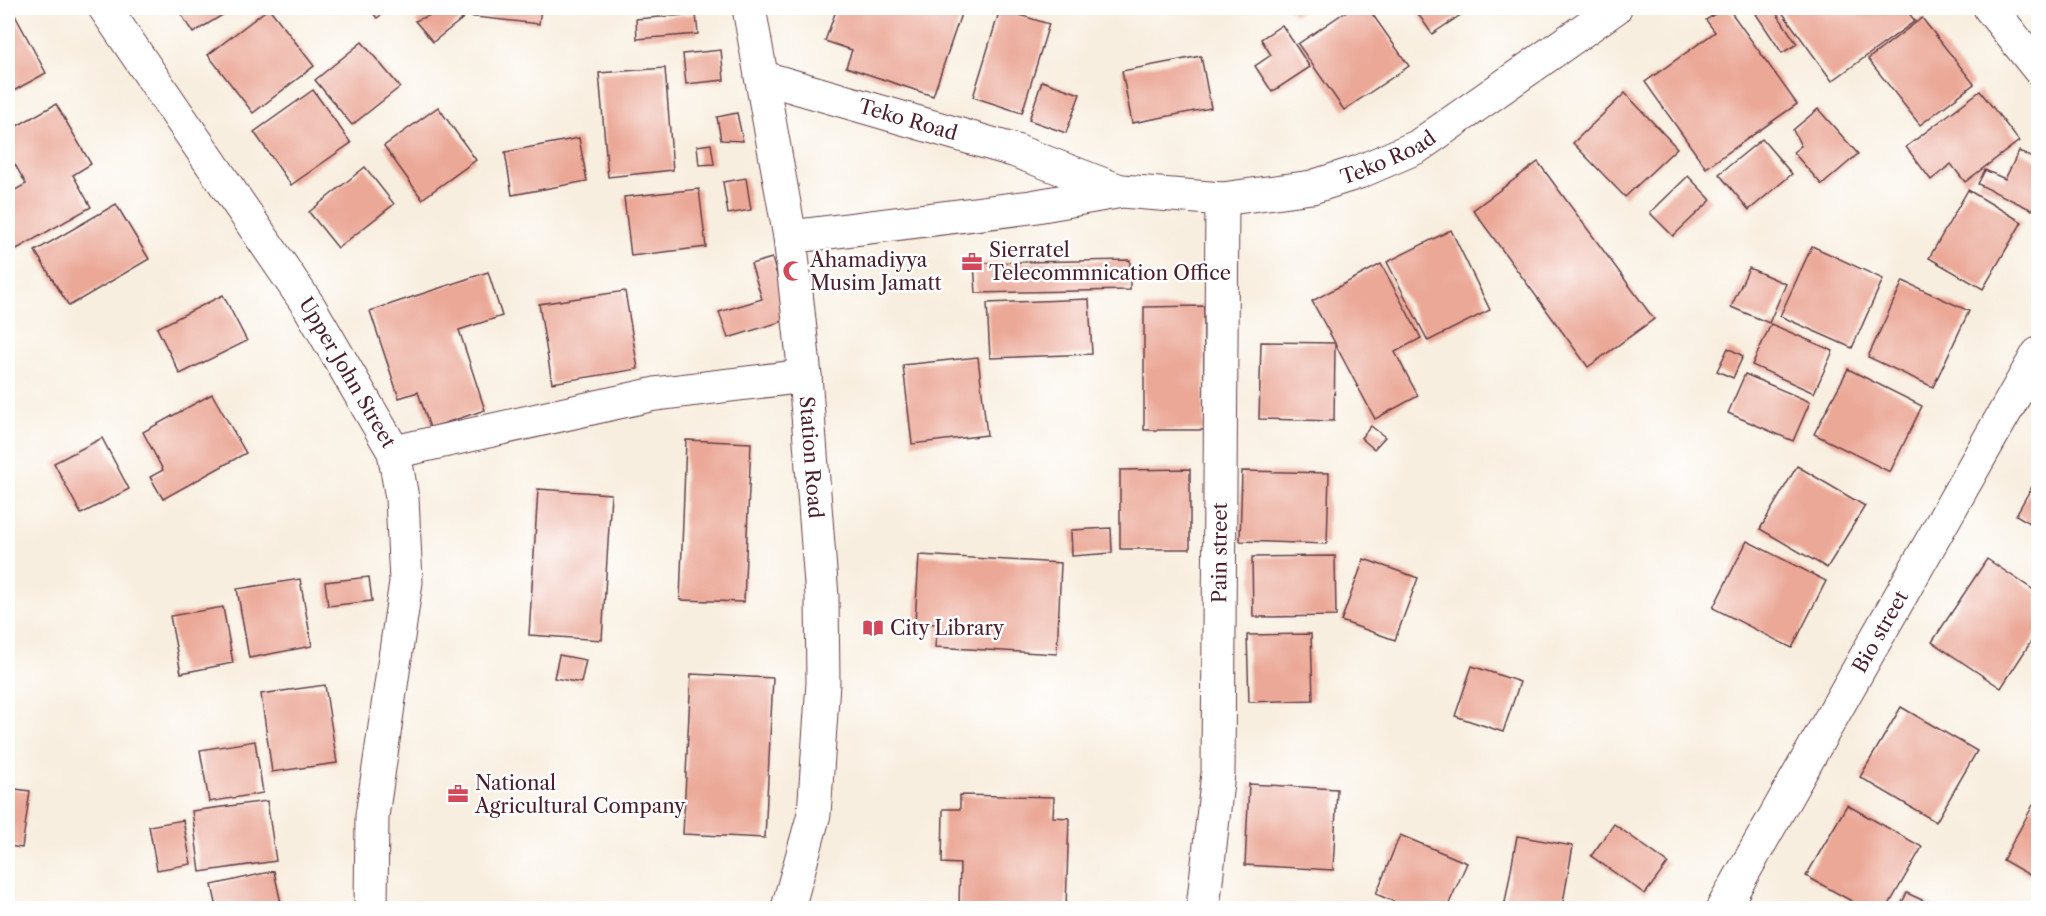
<svg xmlns="http://www.w3.org/2000/svg" width="2046" height="916" viewBox="0 0 2046 916" font-family="'Libre Caslon Text',serif">
  <style>
    .building { fill: #eba897 }
    .lines { fill: none; stroke-linecap: round; stroke-linejoin: round }
    .minor-casing { stroke: #643e46; stroke-width: 35 }
    .major-casing { stroke: #643e46; stroke-width: 35 }
    .minor { stroke: #fff; stroke-width: 33 }
    .major { stroke: #fff; stroke-width: 33 }
    .labels { text-anchor: middle; stroke-width: 5; stroke-linejoin: round; paint-order: stroke }
    .street-label { font-size: 20px; fill: #4a1f2b; stroke: #fff }
    .poi-label { font-size: 20px; fill: #4a1f2b; stroke: #fff; text-anchor: start }
  </style>
  <rect width="100%" height="100%" fill="#fff"/>
  <filter id="ink" filterUnits="userSpaceOnUse"><feTurbulence type="fractalNoise" baseFrequency=".0167" numOctaves="2"/><feDisplacementMap in="SourceGraphic" scale="12" xChannelSelector="R" yChannelSelector="G"/><feConvolveMatrix kernelMatrix="1 2 1 2 8 2 1 2 1" color-interpolation-filters="sRGB"/></filter>
  <filter id="wash" filterUnits="userSpaceOnUse"><feTurbulence type="fractalNoise" baseFrequency=".008" numOctaves="4" result="noise"/><feDisplacementMap in="SourceGraphic" scale="24" xChannelSelector="R" yChannelSelector="G"/><feGaussianBlur stdDeviation="1.35" result="paint"/><feColorMatrix in="noise" values="0 0 0 0 0 0 0 0 0 0 0 0 0 0 0 0 0 1.4 0 .05"/><feComposite in="paint" operator="in"/></filter>
  <g filter="url(#wash)">
    <rect width="100%" height="100%" fill="#f8eedf"/>
    <g id="blocks">
      <g class="building">
        <path d="M 8,8 L 11,8 L 46,73 L 8,94 Z"/>
        <path d="M 177,8 L 234,8 L 193,33 Z"/>
        <path d="M 269,8 L 314,66 L 253,113 L 208,55 Z"/>
        <path d="M 369,8 L 391,8 L 377,18 Z"/>
        <path d="M 438,8 L 541,8 L 539,24 L 466,16 L 433,42 L 415,21 L 438,12 Z"/>
        <path d="M 837,8 L 963,8 L 933,96 L 846,67 L 852,50 L 825,41 Z"/>
        <path d="M 1289,8 L 1307,8 L 1294,15 Z"/>
        <path d="M 1351,8 L 1368,8 L 1409,66 L 1344,110 L 1298,44 Z"/>
        <path d="M 1414,8 L 1471,8 L 1432,34 Z"/>
        <path d="M 1724,8 L 1728,8 L 1797,104 L 1706,168 L 1645,82 L 1715,32 L 1706,20 Z"/>
        <path d="M 1767,8 L 1773,8 L 1797,44 L 1782,53 L 1756,14 Z"/>
        <path d="M 1779,8 L 1905,8 L 1915,21 L 1832,81 Z"/>
        <path d="M 1000,9 L 1049,24 L 1022,113 L 973,97 Z"/>
        <path d="M 696,14 L 698,34 L 637,39 L 636,19 Z"/>
        <path d="M 1922,18 L 1974,84 L 1920,125 L 1868,59 Z"/>
        <path d="M 1282,25 L 1310,67 L 1272,92 L 1255,66 L 1271,55 L 1261,39 Z"/>
        <path d="M 362,42 L 400,87 L 352,125 L 315,80 Z"/>
        <path d="M 721,50 L 724,80 L 686,84 L 683,54 Z"/>
        <path d="M 1201,56 L 1211,108 L 1132,123 L 1122,71 Z"/>
        <path d="M 665,68 L 673,170 L 608,177 L 599,73 Z"/>
        <path d="M 1042,81 L 1080,94 L 1066,133 L 1029,120 Z"/>
        <path d="M 313,90 L 351,143 L 291,185 L 254,132 Z"/>
        <path d="M 1980,91 L 2019,141 L 1965,182 L 1951,164 L 1931,180 L 1906,147 Z"/>
        <path d="M 1625,93 L 1677,148 L 1625,197 L 1573,143 Z"/>
        <path d="M 56,104 L 91,164 L 73,175 L 91,207 L 8,254 L 8,194 L 26,184 L 8,152 L 8,131 Z"/>
        <path d="M 438,107 L 476,160 L 422,199 L 384,146 Z"/>
        <path d="M 1818,109 L 1858,154 L 1822,185 L 1793,152 L 1801,146 L 1793,130 Z"/>
        <path d="M 737,113 L 743,141 L 721,140 L 717,117 Z"/>
        <path d="M 579,138 L 587,181 L 512,195 L 505,152 Z"/>
        <path d="M 1762,139 L 1792,174 L 1749,210 L 1719,174 Z"/>
        <path d="M 711,144 L 714,164 L 699,165 L 697,146 Z"/>
        <path d="M 2019,151 L 2038,161 L 2038,197 L 2032,210 L 1978,184 L 1985,170 L 2005,179 Z"/>
        <path d="M 1538,162 L 1654,319 L 1588,367 L 1473,210 Z"/>
        <path d="M 365,167 L 394,204 L 338,248 L 309,212 Z"/>
        <path d="M 1688,176 L 1711,200 L 1673,236 L 1650,213 Z"/>
        <path d="M 746,178 L 751,210 L 728,214 L 723,182 Z"/>
        <path d="M 699,189 L 706,247 L 631,256 L 624,197 Z"/>
        <path d="M 1968,190 L 2022,222 L 1983,289 L 1929,258 Z"/>
        <path d="M 116,204 L 149,259 L 69,306 L 35,251 Z"/>
        <path d="M 1451,230 L 1490,310 L 1428,341 L 1387,262 Z"/>
        <path d="M 1812,246 L 1883,279 L 1852,348 L 1780,316 Z"/>
        <path d="M 772,258 L 790,319 L 728,338 L 719,312 L 762,299 L 751,264 Z"/>
        <path d="M 1130,260 L 1130,290 L 976,293 L 974,263 Z"/>
        <path d="M 1381,264 L 1421,338 L 1395,352 L 1418,396 L 1375,419 L 1335,344 L 1334,421 L 1259,419 L 1261,342 L 1335,343 L 1312,301 Z"/>
        <path d="M 1749,268 L 1786,284 L 1769,323 L 1731,307 Z"/>
        <path d="M 488,272 L 502,316 L 459,330 L 485,410 L 430,428 L 418,392 L 399,398 L 370,311 Z"/>
        <path d="M 1903,281 L 1969,311 L 1933,387 L 1868,357 Z"/>
        <path d="M 625,291 L 638,369 L 552,383 L 539,304 Z"/>
        <path d="M 223,295 L 247,341 L 180,374 L 157,328 Z"/>
        <path d="M 1089,299 L 1092,354 L 990,358 L 987,303 Z"/>
        <path d="M 1204,306 L 1204,430 L 1144,430 L 1144,307 Z"/>
        <path d="M 1771,324 L 1833,351 L 1814,393 L 1752,365 Z"/>
        <path d="M 1728,348 L 1743,356 L 1733,378 L 1717,371 Z"/>
        <path d="M 978,357 L 987,435 L 912,444 L 903,365 Z"/>
        <path d="M 1848,369 L 1922,406 L 1890,472 L 1814,434 Z"/>
        <path d="M 1745,374 L 1810,402 L 1793,441 L 1728,413 Z"/>
        <path d="M 212,394 L 246,453 L 163,499 L 150,477 L 163,470 L 143,432 Z"/>
        <path d="M 1371,426 L 1385,437 L 1374,449 L 1361,438 Z"/>
        <path d="M 102,438 L 129,489 L 81,514 L 54,463 Z"/>
        <path d="M 686,440 L 751,443 L 744,602 L 680,600 Z"/>
        <path d="M 1797,466 L 1865,506 L 1827,568 L 1760,529 Z"/>
        <path d="M 1190,469 L 1190,549 L 1120,549 L 1120,470 Z"/>
        <path d="M 1242,471 L 1329,473 L 1327,544 L 1240,541 Z"/>
        <path d="M 2038,476 L 2038,528 L 2016,515 Z"/>
        <path d="M 538,489 L 611,494 L 602,640 L 529,635 Z"/>
        <path d="M 1111,528 L 1112,553 L 1072,556 L 1071,530 Z"/>
        <path d="M 1747,541 L 1826,581 L 1792,648 L 1713,608 Z"/>
        <path d="M 919,555 L 1061,563 L 1057,654 L 935,647 L 937,624 L 915,623 Z"/>
        <path d="M 1335,556 L 1336,616 L 1253,617 L 1252,557 Z"/>
        <path d="M 1364,559 L 1418,578 L 1395,640 L 1341,621 Z"/>
        <path d="M 1987,559 L 2038,593 L 2038,631 L 2001,688 L 1932,642 Z"/>
        <path d="M 369,577 L 372,601 L 328,606 L 325,582 Z"/>
        <path d="M 300,579 L 312,646 L 249,658 L 237,589 Z"/>
        <path d="M 223,607 L 233,663 L 181,673 L 170,616 Z"/>
        <path d="M 1311,634 L 1313,700 L 1249,702 L 1247,635 Z"/>
        <path d="M 559,655 L 586,660 L 581,683 L 554,678 Z"/>
        <path d="M 1472,666 L 1520,682 L 1503,732 L 1455,716 Z"/>
        <path d="M 691,674 L 773,678 L 765,838 L 683,834 Z"/>
        <path d="M 325,685 L 337,763 L 272,772 L 261,694 Z"/>
        <path d="M 1901,707 L 1977,751 L 1936,822 L 1860,777 Z"/>
        <path d="M 255,741 L 263,793 L 209,802 L 200,750 Z"/>
        <path d="M 1249,784 L 1337,789 L 1333,870 L 1245,865 Z"/>
        <path d="M 8,788 L 30,791 L 22,848 L 8,846 Z"/>
        <path d="M 960,795 L 1054,797 L 1053,817 L 1069,818 L 1066,908 L 959,908 L 960,864 L 942,863 L 943,809 L 960,809 Z"/>
        <path d="M 2038,796 L 2038,880 L 2003,860 Z"/>
        <path d="M 267,801 L 276,861 L 200,872 L 192,811 Z"/>
        <path d="M 1847,805 L 1922,847 L 1887,908 L 1864,908 L 1806,876 Z"/>
        <path d="M 183,820 L 191,864 L 157,870 L 149,826 Z"/>
        <path d="M 1614,824 L 1668,863 L 1645,894 L 1591,856 Z"/>
        <path d="M 1400,835 L 1467,863 L 1447,908 L 1409,908 L 1376,894 Z"/>
        <path d="M 1517,836 L 1573,846 L 1562,908 L 1504,908 Z"/>
        <path d="M 274,871 L 282,908 L 217,908 L 212,885 Z"/>
        <path d="M 1907,893 L 1939,908 L 1899,908 Z"/>
      </g>
    </g>
  </g>
  <g filter="url(#ink)">
    <use href="#blocks" fill-opacity="0" stroke="#643e46" stroke-width="1.5"/>
    <g class="lines">
      <g class="minor-casing">
        <g id="minor">
          <path id="s1" d="M 105,8 L 310,308 L 394,452 L 402,498 L 406,582 L 372,816 L 371,908"/>
          <path d="M 1990,8 L 2038,68"/>
          <path id="s2" d="M 761,77 L 1016,151 L 1120,191"/>
          <path id="s3" d="M 790,237 L 1031,207 L 1122,191 L 1222,199 L 1312,187 L 1359,172 L 1417,147 L 1615,8"/>
          <path d="M 394,452 L 655,394 L 805,376"/>
          <path id="s4" d="M 1203,908 L 1218,773 L 1222,199"/>
          <path id="s5" d="M 1723,908 L 2038,354"/>
        </g>
      </g>
      <g class="major-casing">
        <g id="major">
          <path id="s6" d="M 749,8 L 790,237 L 805,376 L 822,597 L 823,683 L 814,814 L 788,908"/>
        </g>
      </g>
      <use href="#minor" class="minor"/>
      <use href="#major" class="major"/>
    </g>
  </g>
  <defs>
    <g id="office-bare" transform="scale(1.62)"><path d="M-6-3h4V-5.5h4V-3h4V5H-6ZM-1-4.5V-3h2v-1.5ZM-6 0V1H6V0Z" fill="#d1495b" stroke="#fff" stroke-width="2.5" paint-order="stroke"/></g>
    <g id="mosque-bare" transform="scale(1.62)"><path d="M3.5-4.9A6 6 0 1 0 3.5 4.9A5 5 0 1 1 3.5-4.9Z" fill="#d1495b" stroke="#fff" stroke-width="2.5" paint-order="stroke"/></g>
    <g id="library-bare" transform="scale(1.62)"><path d="M-6-4Q-3-5.5-.7-3.5V5Q-3 3-6 4ZM6-4Q3-5.5 .7-3.5V5Q3 3 6 4Z" fill="#d1495b" stroke="#fff" stroke-width="2.5" paint-order="stroke"/></g>
  </defs>
  <g fill-rule="evenodd">
    <use href="#office-bare" x="972" y="262"/>
    <use href="#mosque-bare" x="793" y="271"/>
    <use href="#library-bare" x="873" y="628"/>
    <use href="#office-bare" x="458" y="794"/>
  </g>
  <g class="labels">
    <g class="street-label">
      <text dy="7" stroke="none"><textPath href="#s2" startOffset="153">Teko Road</textPath></text>
      <text dy="7" stroke="none"><textPath href="#s3" startOffset="608">Teko Road</textPath></text>
      <text dy="7" stroke="none"><textPath href="#s1" startOffset="438">Upper John Street</textPath></text>
      <text dy="7" stroke="none"><textPath href="#s6" startOffset="454">Station Road</textPath></text>
      <text dy="7" stroke="none"><textPath href="#s4" startOffset="356">Pain street</textPath></text>
      <text dy="7" stroke="none"><textPath href="#s5" startOffset="318">Bio street</textPath></text>
    </g>
    <g class="poi-label">
      <text x="989" y="257">Sierratel<tspan x="989" dy="23">Telecommnication Office</tspan></text>
      <text x="810" y="267">Ahamadiyya<tspan x="810" dy="23">Musim Jamatt</tspan></text>
      <text x="890" y="635">City Library</text>
      <text x="475" y="790">National<tspan x="475" dy="23">Agricultural Company</tspan></text>
    </g>
  </g>
  <rect width="2046" height="916" fill="none" stroke="#fff" stroke-width="30"/>
</svg>
